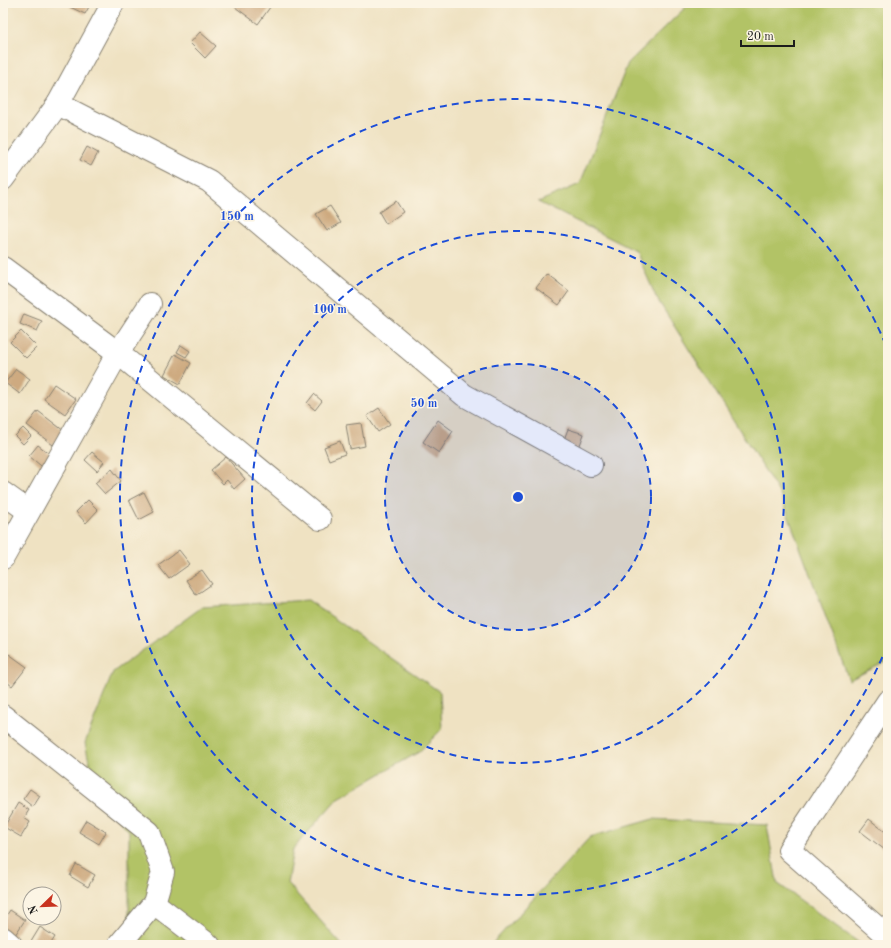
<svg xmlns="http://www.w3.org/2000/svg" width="891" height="948" viewBox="0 0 891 948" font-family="'Old Standard TT',serif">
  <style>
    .green { fill: #b2c366; stroke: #677041 }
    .building { fill: #ceaa80 }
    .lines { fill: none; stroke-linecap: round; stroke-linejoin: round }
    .minor-casing { stroke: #867f6f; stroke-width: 24 }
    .minor { stroke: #fff; stroke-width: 22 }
    .ring { fill: none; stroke: #1d4ed8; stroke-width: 2; stroke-dasharray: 7 5 }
    .centre { fill: #1d4ed8; stroke: #fcf5e5; stroke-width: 2 }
    .ring-label { font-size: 12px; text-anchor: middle; font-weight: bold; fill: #1d4ed8; stroke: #fcf5e5; stroke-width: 3; stroke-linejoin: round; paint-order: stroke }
  </style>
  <rect width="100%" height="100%" fill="#fcf5e5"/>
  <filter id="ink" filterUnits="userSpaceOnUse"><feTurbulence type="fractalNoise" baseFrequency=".025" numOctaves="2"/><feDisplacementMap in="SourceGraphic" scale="8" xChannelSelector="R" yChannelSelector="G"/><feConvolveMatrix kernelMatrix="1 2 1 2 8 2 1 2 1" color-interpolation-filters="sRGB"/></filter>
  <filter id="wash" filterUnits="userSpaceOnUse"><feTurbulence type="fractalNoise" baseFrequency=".012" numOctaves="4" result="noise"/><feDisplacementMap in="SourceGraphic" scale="16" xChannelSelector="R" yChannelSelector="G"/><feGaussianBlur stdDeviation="0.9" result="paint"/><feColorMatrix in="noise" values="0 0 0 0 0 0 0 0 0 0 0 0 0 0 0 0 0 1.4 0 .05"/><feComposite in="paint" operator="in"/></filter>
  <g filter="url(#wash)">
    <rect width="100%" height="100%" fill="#efe2c2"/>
    <g class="green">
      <path d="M 690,3 L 888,3 L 888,661 L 849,680 L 781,496 L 656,297 L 636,251 L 538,202 L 580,184 L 628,63 Z"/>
      <path d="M 308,600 L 440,692 L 442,729 L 419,752 L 337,799 L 293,849 L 287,883 L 342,945 L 129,945 L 129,831 L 96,793 L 85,743 L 113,672 L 202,607 Z"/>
      <path d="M 653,819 L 767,825 L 777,883 L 862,945 L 491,945 L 590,837 Z"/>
    </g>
    <g id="blocks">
      <g class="building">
        <path d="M 72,3 L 91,3 L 85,14 L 70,7 Z"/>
        <path d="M 238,3 L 273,3 L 258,24 L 235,7 Z"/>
        <path d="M 200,32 L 216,46 L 205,58 L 190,43 Z"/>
        <path d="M 87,147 L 98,153 L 91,166 L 80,160 Z"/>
        <path d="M 396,201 L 403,212 L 386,224 L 379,212 Z"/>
        <path d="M 330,206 L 341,223 L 327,231 L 316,214 Z"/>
        <path d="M 547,274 L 569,291 L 559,305 L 536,288 Z"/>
        <path d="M 24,314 L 42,321 L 37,331 L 20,324 Z"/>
        <path d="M 21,331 L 37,347 L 26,358 L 10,342 Z"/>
        <path d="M 181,345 L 190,351 L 186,357 L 177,352 Z"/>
        <path d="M 175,354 L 191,363 L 180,384 L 164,375 Z"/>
        <path d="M 16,369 L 30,379 L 20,394 L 5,383 Z"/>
        <path d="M 54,384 L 76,399 L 65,414 L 44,399 Z"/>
        <path d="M 314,394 L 322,401 L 315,410 L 307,403 Z"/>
        <path d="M 379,408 L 390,424 L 378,432 L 367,416 Z"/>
        <path d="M 38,411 L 64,431 L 53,445 L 27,425 Z"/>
        <path d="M 438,420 L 453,431 L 439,453 L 423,442 Z"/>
        <path d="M 361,423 L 365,446 L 350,449 L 346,425 Z"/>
        <path d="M 23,428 L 31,436 L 23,444 L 15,436 Z"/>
        <path d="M 568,429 L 584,434 L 576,456 L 560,450 Z"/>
        <path d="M 340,441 L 345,454 L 329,460 L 324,447 Z"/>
        <path d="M 38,445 L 55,458 L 46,470 L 29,456 Z"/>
        <path d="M 92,452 L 104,462 L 97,471 L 85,460 Z"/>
        <path d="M 226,457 L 245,479 L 234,489 L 227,480 L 223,484 L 211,470 Z"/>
        <path d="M 112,469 L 121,481 L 105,494 L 95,483 Z"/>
        <path d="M 144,492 L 154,512 L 139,520 L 129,500 Z"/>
        <path d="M 88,500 L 98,510 L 86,523 L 76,512 Z"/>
        <path d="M 179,550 L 190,564 L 169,579 L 158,565 Z"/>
        <path d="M 202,570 L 212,584 L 196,595 L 186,580 Z"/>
        <path d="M 9,654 L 27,667 L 12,686 L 3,679 L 3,672 L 6,668 L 3,666 L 3,662 Z"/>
        <path d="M 888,714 L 888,735 L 877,724 Z"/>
        <path d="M 30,789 L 40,796 L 33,807 L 23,799 Z"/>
        <path d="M 18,803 L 29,810 L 24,818 L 30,822 L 21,837 L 4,827 Z"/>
        <path d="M 869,819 L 888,834 L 888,845 L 885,850 L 860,831 Z"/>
        <path d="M 86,820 L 106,832 L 99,844 L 79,832 Z"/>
        <path d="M 76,864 L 95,875 L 88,887 L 70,876 Z"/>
        <path d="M 10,910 L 25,920 L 13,938 L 3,932 L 3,921 Z"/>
        <path d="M 40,927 L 55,937 L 50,945 L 29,945 Z"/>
      </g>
    </g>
  </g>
  <g filter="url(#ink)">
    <use href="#blocks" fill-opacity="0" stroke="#867f6f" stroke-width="1"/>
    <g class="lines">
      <g class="minor-casing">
        <g id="minor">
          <path d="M 58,104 L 209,181 L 464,395 L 591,465"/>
          <path d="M 3,179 L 58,104 L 113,3"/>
          <path d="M 3,268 L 118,353 L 320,519"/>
          <path d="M 3,493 L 28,511"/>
          <path d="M 3,558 L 118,353 L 150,304"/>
          <path d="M 888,701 L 789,850 L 888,937"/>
          <path d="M 3,716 L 149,832 L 163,872 L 154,903 L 119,945"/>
          <path d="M 154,903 L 209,945"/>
          <path d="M 3,938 L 11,945"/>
        </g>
      </g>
      <use href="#minor" class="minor"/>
    </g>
  </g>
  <circle cx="518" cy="497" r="133" fill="#1d4ed8" fill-opacity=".12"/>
  <g class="ring">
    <circle cx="518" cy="497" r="133"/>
    <circle cx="518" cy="497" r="266"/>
    <path d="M887 646A398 398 0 1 1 887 348"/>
  </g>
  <circle cx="518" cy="497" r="6" class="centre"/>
  <g class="ring-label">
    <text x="237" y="220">150 m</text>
    <text x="330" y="313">100 m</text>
    <text x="424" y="407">50 m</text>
  </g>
  <rect width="891" height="948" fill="none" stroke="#fcf5e5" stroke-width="16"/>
  <g transform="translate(42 906) rotate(247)"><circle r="19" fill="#fcf5e5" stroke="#a29e95"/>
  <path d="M0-3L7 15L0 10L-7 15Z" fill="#c8321e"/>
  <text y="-6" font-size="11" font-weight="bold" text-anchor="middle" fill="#1c1c1c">N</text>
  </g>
  <path d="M741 40v6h53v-6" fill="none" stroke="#1c1c1c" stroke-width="2"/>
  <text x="747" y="40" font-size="12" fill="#1c1c1c" stroke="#fcf5e5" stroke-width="3" paint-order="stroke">20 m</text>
</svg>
